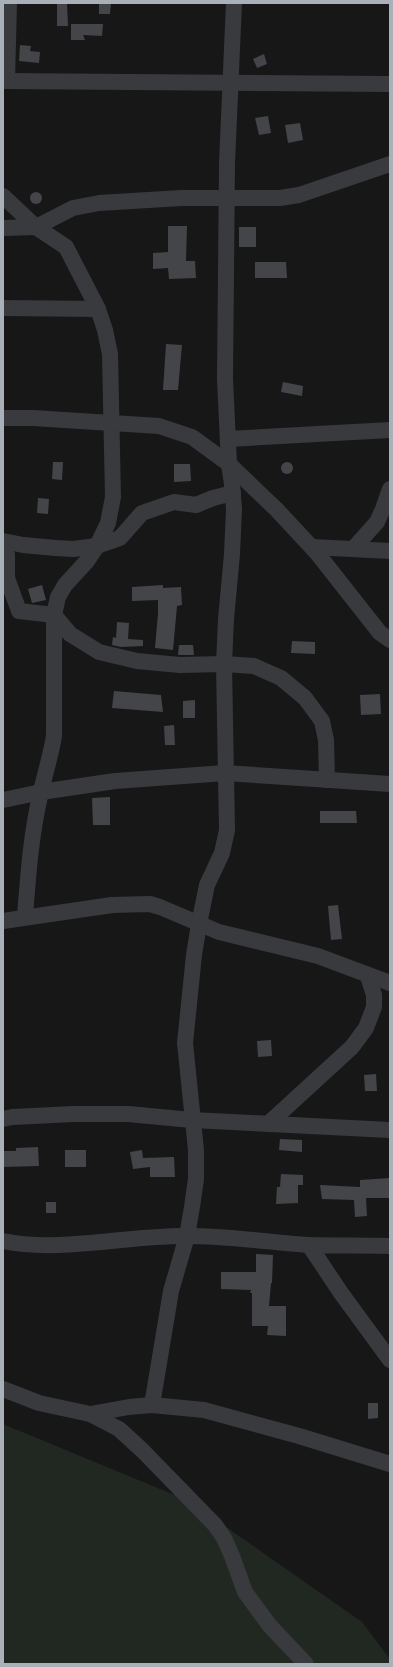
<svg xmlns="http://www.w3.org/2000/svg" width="393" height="1667" viewBox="0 0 393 1667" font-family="Signika,sans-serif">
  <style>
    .green { fill: #212821 }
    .building { fill: #444548 }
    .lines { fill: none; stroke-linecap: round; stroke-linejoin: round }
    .minor { stroke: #383a3d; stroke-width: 16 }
  </style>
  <rect width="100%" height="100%" fill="#171718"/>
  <path class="green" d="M 3,1424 L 189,1501 L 362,1622 L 390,1659 L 390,1664 L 3,1664 Z"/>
  <g class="building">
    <path d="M 57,3 L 67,3 L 68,26 L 57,26 Z"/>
    <path d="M 99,3 L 111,3 L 110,14 L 99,14 Z"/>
    <path d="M 71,24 L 103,24 L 102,36 L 83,35 L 85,40 L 71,40 Z"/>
    <path d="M 20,45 L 31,46 L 30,51 L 40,52 L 39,63 L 19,61 Z"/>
    <path d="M 264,54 L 267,64 L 257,68 L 253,59 Z"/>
    <path d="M 268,116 L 271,133 L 259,135 L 255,118 Z"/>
    <path d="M 300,123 L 303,140 L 288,143 L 285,125 Z"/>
    <circle cx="36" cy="198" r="6"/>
    <path d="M 168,226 L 187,226 L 186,261 L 195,261 L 196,278 L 169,279 L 168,268 L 153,269 L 153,253 L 168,252 Z"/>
    <rect x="239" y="227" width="17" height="20"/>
    <path d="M 255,262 L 286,262 L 287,278 L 255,278 Z"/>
    <path d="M 166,344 L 182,345 L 178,390 L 163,390 Z"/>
    <path d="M 283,382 L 303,386 L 302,396 L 281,392 Z"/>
    <circle cx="287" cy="468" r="6"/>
    <path d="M 53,462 L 63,462 L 62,480 L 52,479 Z"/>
    <path d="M 174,464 L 190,464 L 191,481 L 174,482 Z"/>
    <path d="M 38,498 L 49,499 L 48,514 L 37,513 Z"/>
    <path d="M 42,585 L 46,600 L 32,603 L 28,589 Z"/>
    <path d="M 163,585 L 163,588 L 181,587 L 182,605 L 177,606 L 173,650 L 155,648 L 158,613 L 158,600 L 132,601 L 132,587 Z"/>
    <path d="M 117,622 L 129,623 L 128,639 L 143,640 L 143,646 L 121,647 L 112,645 L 113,637 L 116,638 Z"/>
    <path d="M 292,641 L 315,642 L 315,654 L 291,653 Z"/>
    <path d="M 179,645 L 193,645 L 194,655 L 178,655 Z"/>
    <path d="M 114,691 L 161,695 L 163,712 L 112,708 Z"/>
    <path d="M 380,694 L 381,714 L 361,715 L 360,695 Z"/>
    <path d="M 195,700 L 195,718 L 183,718 L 183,701 Z"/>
    <path d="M 174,725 L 175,745 L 165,745 L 164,726 Z"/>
    <path d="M 110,797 L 110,825 L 93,825 L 92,798 Z"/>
    <path d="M 320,811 L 356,811 L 357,823 L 320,823 Z"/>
    <path d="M 338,905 L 342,939 L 331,940 L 328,906 Z"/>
    <path d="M 271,1040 L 272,1056 L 258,1057 L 257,1041 Z"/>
    <path d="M 376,1074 L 377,1091 L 365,1091 L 364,1075 Z"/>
    <path d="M 280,1139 L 302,1140 L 302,1152 L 279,1150 Z"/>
    <path d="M 38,1147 L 39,1166 L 3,1167 L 3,1151 L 16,1151 L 16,1148 Z"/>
    <rect x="65" y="1150" width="21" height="17"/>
    <path d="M 142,1150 L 143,1158 L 174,1157 L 175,1177 L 150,1177 L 150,1167 L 133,1169 L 130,1152 Z"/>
    <path d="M 281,1174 L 303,1175 L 303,1185 L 298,1185 L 298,1203 L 276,1204 L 277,1187 L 280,1187 Z"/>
    <path d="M 390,1178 L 390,1198 L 366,1198 L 367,1216 L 355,1217 L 354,1200 L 322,1199 L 320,1185 L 360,1187 L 360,1180 Z"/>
    <rect x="46" y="1202" width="10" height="11"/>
    <path d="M 256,1254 L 273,1255 L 272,1283 L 271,1283 L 269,1306 L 286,1306 L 286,1336 L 267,1335 L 268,1326 L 252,1326 L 252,1293 L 250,1293 L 251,1290 L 221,1289 L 221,1272 L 256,1272 Z"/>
    <path d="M 368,1403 L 378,1403 L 378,1418 L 368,1419 Z"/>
  </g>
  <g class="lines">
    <g class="minor">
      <path d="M 3,81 L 390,84"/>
      <path d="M 7,81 L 9,3"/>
      <path d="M 3,196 L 36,227 L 66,247 L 98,309 L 105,330 L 110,354 L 113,497 L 108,523 L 97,546 L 87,561 L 65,585 L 58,597 L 54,615 L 54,736 C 51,755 45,773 41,792 C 31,833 28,876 25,917"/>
      <path d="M 3,228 L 36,227 L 73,208 L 99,203 L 181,198 L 280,198 L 299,195 L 390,164"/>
      <path d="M 3,308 L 98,309"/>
      <path d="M 3,418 L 33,418 L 159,426 L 192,437 L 229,464 L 277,510 L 317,553 L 380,633 L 390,640"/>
      <path d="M 228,439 L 390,430"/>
      <path d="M 3,541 L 23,545 L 56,548 L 73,549 L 97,546 L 120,538 L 142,513 L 174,502 L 196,505 L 213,498 L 233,493"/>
      <path d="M 312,547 L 390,551"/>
      <path d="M 3,549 L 7,555 L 7,578 L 19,611 L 54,615 L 70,634 L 99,652 L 137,661 L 180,665 L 224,664 L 254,666 L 281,678 L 305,698 L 322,721 L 326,740 L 327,780"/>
      <path d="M 353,549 L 377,522 L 383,509 L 390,489"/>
      <path d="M 3,800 L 41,792 L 115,781 L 225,773 L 390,784"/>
      <path d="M 3,921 L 112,905 L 150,904 L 160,907 L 219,932 L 318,956 L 390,983"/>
      <path d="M 3,1119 L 12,1117 L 74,1114 L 128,1114 L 192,1120 L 390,1130"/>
      <path d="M 268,1124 L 352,1047 L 366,1028 L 374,1007 L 374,995 L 368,976"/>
      <path d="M 3,1241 C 60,1253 128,1235 187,1236 C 228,1236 268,1242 308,1245 C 335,1246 363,1245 390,1246"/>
      <path d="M 309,1245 L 341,1293 L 390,1360"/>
      <path d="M 3,1389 L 39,1403 L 90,1414 L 119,1429 L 143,1451 L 215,1525 L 224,1538 L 232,1556 L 245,1592 L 270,1626 L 306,1664"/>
      <path d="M 152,1405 L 171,1291 L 187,1236 L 192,1207 L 196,1179 L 196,1150 L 185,1043 L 194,955 L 199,924 L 207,885 L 222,853 L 227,830 L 224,664 L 226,619 L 232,554 L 234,509 L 232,484 L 229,464 L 225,379 L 227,163 L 234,3"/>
      <path d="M 90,1414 L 129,1407 L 152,1405 L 204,1410 L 299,1436 L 390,1464"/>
    </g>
  </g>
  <rect width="393" height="1667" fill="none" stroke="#aab0b7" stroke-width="8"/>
</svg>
